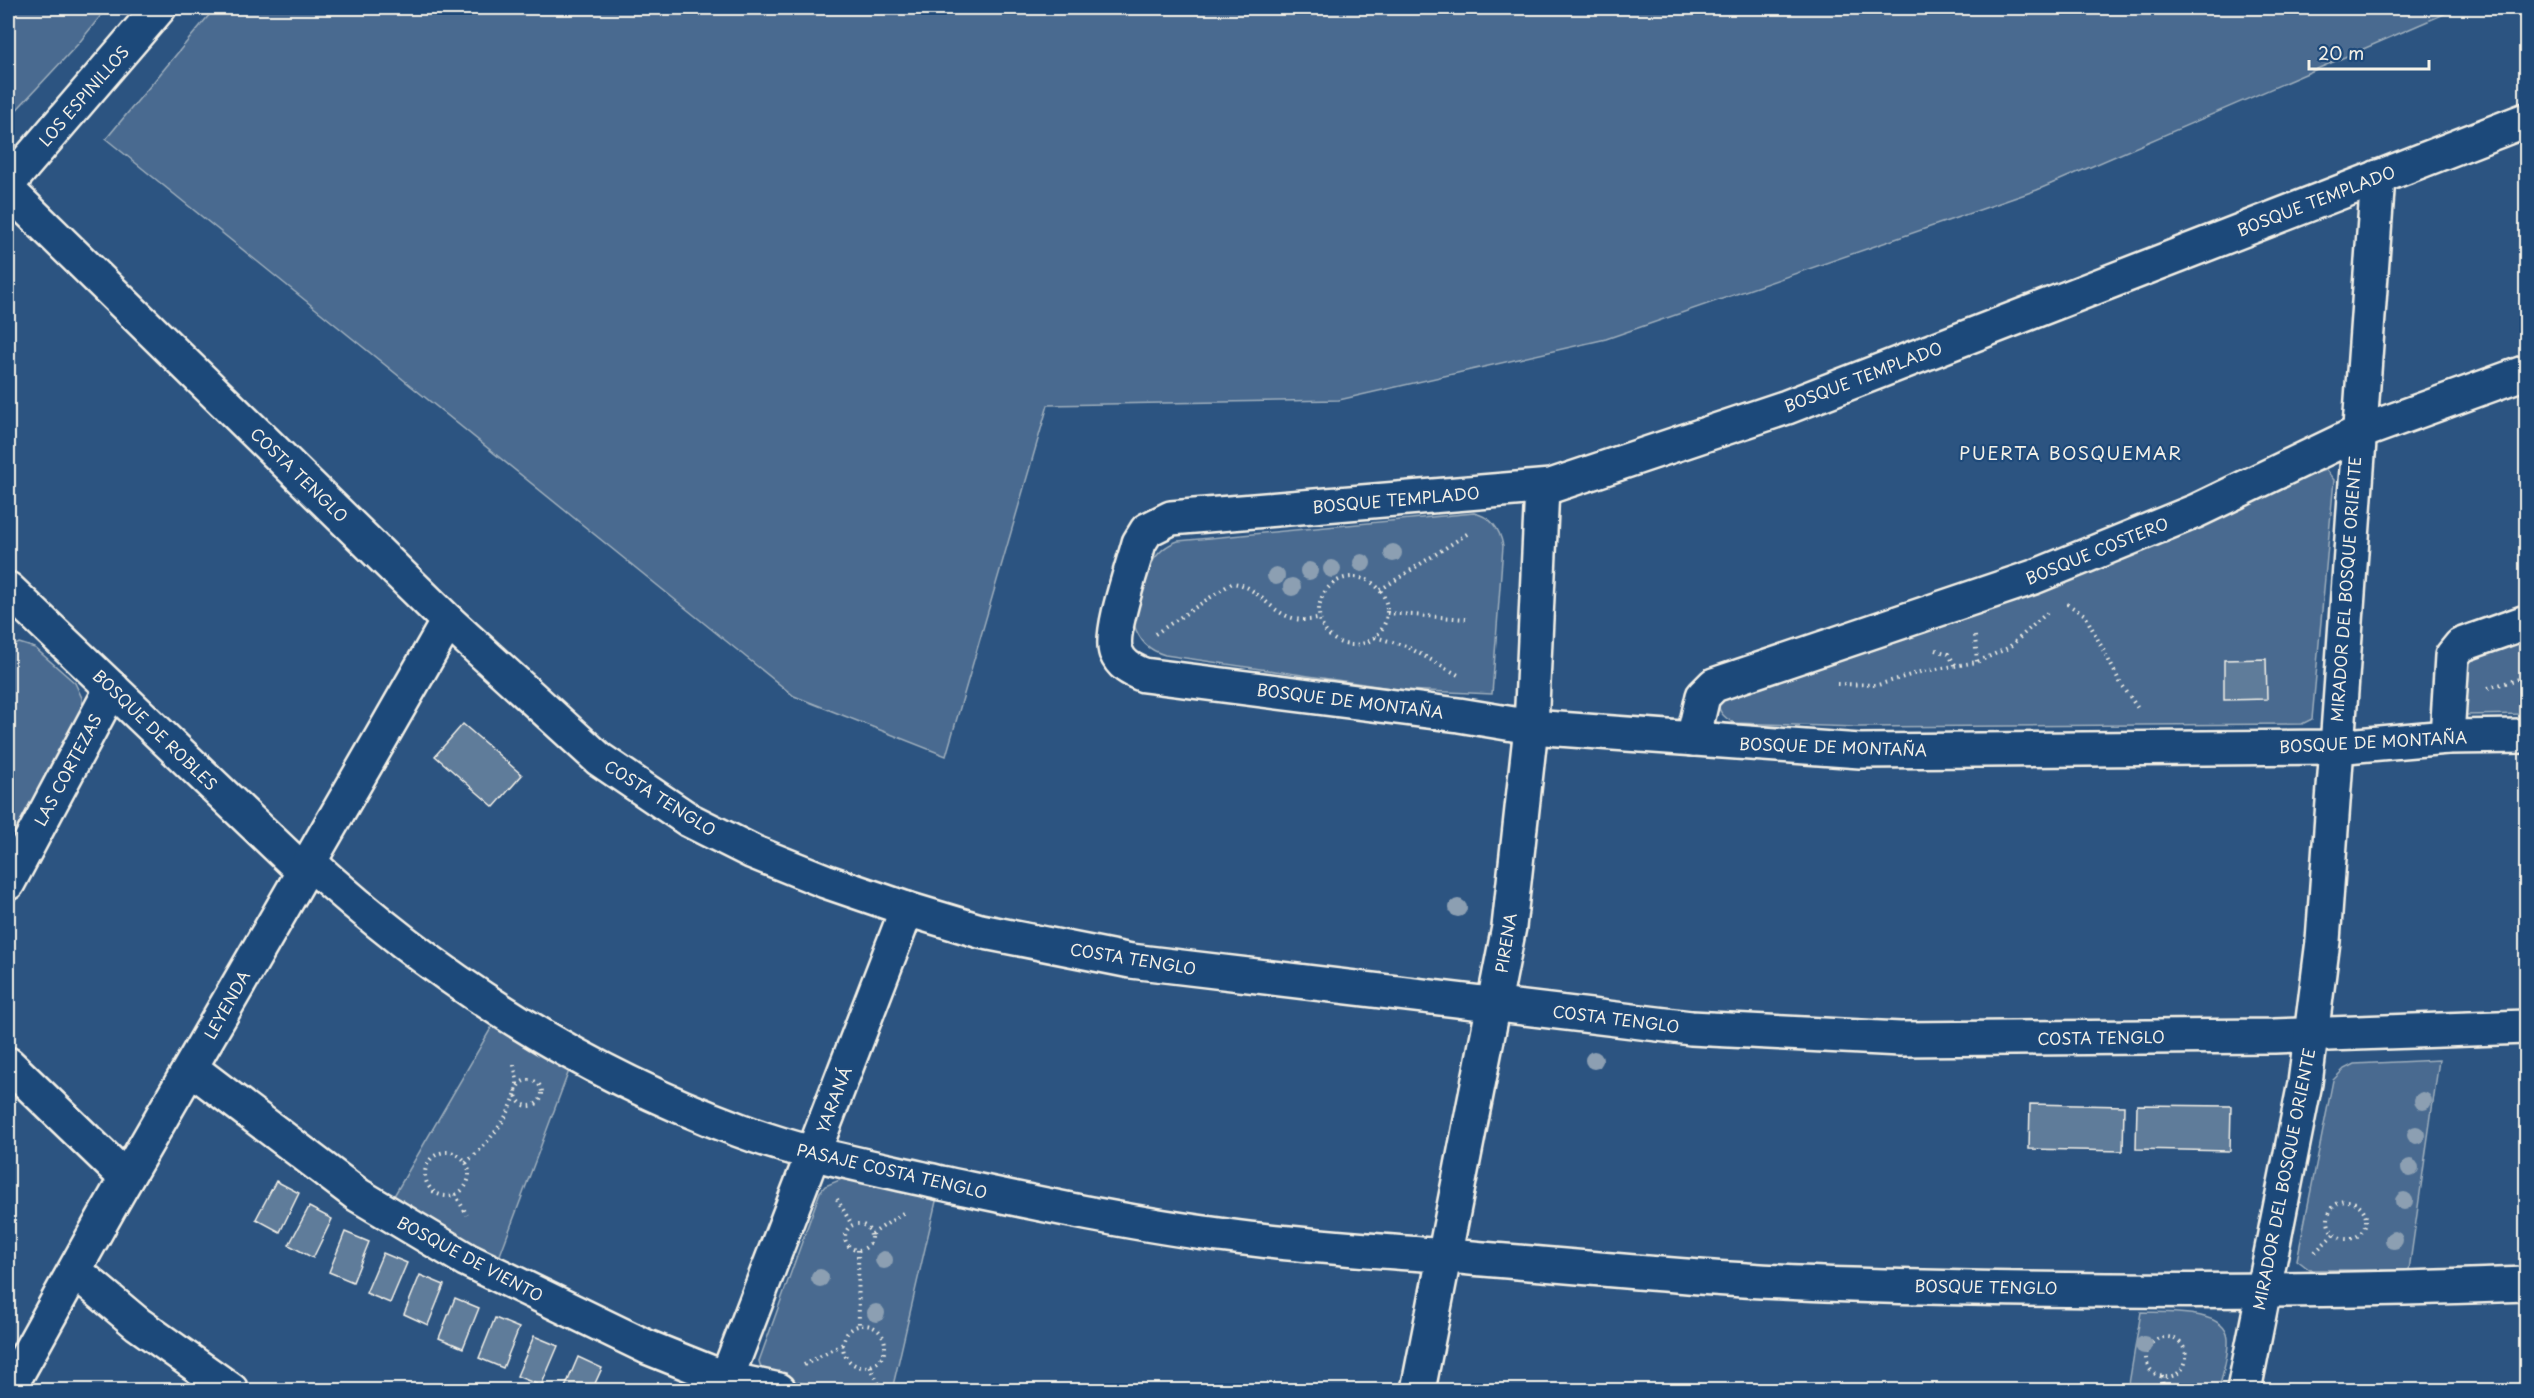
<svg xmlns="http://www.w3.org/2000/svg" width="2534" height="1398" viewBox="0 0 2534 1398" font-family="'Playpen Sans',sans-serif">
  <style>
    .green { fill: #496b90; stroke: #9eaebc; stroke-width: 1.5 }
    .building { fill: #5e7b9a; stroke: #f4f1e8; stroke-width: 1.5 }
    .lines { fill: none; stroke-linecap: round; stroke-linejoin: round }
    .minor-casing { stroke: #f4f1e8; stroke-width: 38 }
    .major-casing { stroke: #f4f1e8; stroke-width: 38 }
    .path { stroke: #f4f1e8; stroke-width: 4; stroke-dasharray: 1.5 4.5; stroke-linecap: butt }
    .minor { stroke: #1f4a7a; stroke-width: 33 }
    .major { stroke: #1f4a7a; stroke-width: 33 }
    .tree { fill: #8c9fb2 }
    .labels { text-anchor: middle; stroke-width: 4.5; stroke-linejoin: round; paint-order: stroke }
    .street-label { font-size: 16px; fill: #f4f1e8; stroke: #1f4a7a }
    .neighbourhood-label { font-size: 18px; letter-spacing: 1.5px; fill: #f4f1e8; stroke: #1f4a7a }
  </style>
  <rect width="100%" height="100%" fill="#2c5481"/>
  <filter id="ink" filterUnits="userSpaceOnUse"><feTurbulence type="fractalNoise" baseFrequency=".0167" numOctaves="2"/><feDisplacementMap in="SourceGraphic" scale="12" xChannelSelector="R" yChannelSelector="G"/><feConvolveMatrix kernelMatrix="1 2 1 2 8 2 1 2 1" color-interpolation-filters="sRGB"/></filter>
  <g filter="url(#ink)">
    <g class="green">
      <path d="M 8,8 L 107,8 L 78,44 L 8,119 Z"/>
      <path d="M 215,8 L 2458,8 L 2037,190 L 1606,339 L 1339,400 L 1048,405 L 946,756 L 794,696 L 106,139 Z"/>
      <path d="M 2326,470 L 2334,480 L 2312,719 L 2302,724 L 1857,727 L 1734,723 C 1723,717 1717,711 1718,698 L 2140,548 L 2318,472 Z"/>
      <path d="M 1474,513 C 1492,517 1500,529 1503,546 L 1492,694 L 1404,690 L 1165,655 C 1148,650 1140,641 1134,625 C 1143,592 1143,553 1178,541 Z"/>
      <path d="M 2526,638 L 2526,714 L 2463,715 L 2463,663 Z"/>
      <path d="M 19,643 L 35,648 L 75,683 L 82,698 L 83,723 L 8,853 L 8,649 Z"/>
      <path d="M 494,1023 L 570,1068 L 497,1263 L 391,1201 Z"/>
      <path d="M 2439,1060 L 2409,1270 L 2310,1270 L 2297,1260 L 2333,1080 L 2344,1069 L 2354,1064 Z"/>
      <path d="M 842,1179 L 937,1197 L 892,1390 L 835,1390 L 763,1375 L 759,1361 L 820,1192 L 825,1186 Z"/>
      <path d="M 2141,1312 C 2163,1313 2226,1308 2228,1339 C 2229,1355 2222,1375 2219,1390 L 2128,1390 Z"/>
    </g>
    <g class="building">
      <path d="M 2266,659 L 2267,699 L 2224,700 L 2224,660 Z"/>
      <path d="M 463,724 L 522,775 L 494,807 L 435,756 Z"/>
      <path d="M 2030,1104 L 2124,1106 L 2123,1151 L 2029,1149 Z"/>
      <path d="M 2137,1105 L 2231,1106 L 2230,1151 L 2136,1149 Z"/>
      <path d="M 276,1181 L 299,1193 L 280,1232 L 256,1219 Z"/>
      <path d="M 309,1207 L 332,1219 L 313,1258 L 289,1245 Z"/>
      <path d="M 345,1232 L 369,1242 L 353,1282 L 329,1272 Z"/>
      <path d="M 383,1253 L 407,1263 L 390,1303 L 366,1293 Z"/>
      <path d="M 420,1275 L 444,1285 L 428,1325 L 404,1314 Z"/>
      <path d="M 455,1298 L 479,1308 L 463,1348 L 439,1338 Z"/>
      <path d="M 495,1318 L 519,1328 L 503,1368 L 479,1358 Z"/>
      <path d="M 534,1336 L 558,1346 L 541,1386 L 517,1376 Z"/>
      <path d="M 578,1357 L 602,1368 L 592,1390 L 564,1390 Z"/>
    </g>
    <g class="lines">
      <g class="minor-casing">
        <g id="minor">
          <path d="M 2526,120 L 1787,407 L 1551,486 L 1171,518 L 1147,530 L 1139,543 C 1133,566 1109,633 1116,652 C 1121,665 1131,670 1144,675 L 1459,715 L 1531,727 L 1860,751 L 2335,747 L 2447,737 L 2526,736"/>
          <path d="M 8,190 L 448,621 L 599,759 L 689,820 L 753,852 L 825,881 L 907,909 L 980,931 L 1131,961 L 1691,1028 L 1900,1039 L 2274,1036 L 2526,1027"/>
          <path d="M 8,589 L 303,871"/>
          <path d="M 2447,737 L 2452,656 L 2461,645 L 2526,622"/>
          <path d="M 1693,739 L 1703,696 L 1714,685 L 2034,577 L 2196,511 L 2358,433 L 2526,372"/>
          <path d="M 308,861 C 434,977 578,1070 739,1130 C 805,1155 873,1167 941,1183 C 1036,1203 1131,1224 1227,1236 C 1300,1246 1373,1250 1447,1256 C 1582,1267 1717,1281 1852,1285 C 2077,1292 2302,1293 2526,1284"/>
          <path d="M 8,883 L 112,688"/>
          <path d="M 8,1064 L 126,1178"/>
          <path d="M 192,1069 L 358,1195 L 467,1260 L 647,1347 L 727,1379 L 779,1390"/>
          <path d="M 75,1271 L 138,1324 L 231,1390"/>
          <path d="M 8,1390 C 48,1320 86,1247 127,1177 C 234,992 342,807 448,621"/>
          <path d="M 722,1390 L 907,909"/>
          <path d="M 1418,1390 L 1509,927 L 1531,727 L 1542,488"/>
          <path d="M 2244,1390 L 2305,1083 L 2323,941 L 2378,177"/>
        </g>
      </g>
      <g class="major-casing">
        <path id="major" d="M 8,184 L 159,8"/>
      </g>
      <g class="path">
        <circle cx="1353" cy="611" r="34"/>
        <path d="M 1380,590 L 1470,532"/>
        <path d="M 2067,604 L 2085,615 L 2120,682 L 2139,710"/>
        <path d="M 1387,613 L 1466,619"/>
        <path d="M 1155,634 L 1232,583 C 1264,585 1274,630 1321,618"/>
        <path d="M 1975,636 L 1977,662"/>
        <path d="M 1375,637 L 1406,646 L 1458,675"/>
        <path d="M 1936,650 L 1948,654 L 1956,666"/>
        <path d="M 1837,684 L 1878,685 L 1920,672 L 1977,662 L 2008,648 L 2047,613"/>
        <path d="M 2488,688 L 2526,677"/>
        <circle cx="529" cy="1093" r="13"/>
        <circle cx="447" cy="1174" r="22"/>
        <path d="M 466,1163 C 486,1145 515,1113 517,1084 C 517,1077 515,1069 513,1061"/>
        <path d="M 455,1194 L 467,1215"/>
        <path d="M 837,1199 L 852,1225"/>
        <circle cx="2347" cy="1220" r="19"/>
        <circle cx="858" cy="1237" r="13"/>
        <path d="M 872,1234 L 903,1213"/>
        <path d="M 858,1250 L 859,1326"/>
        <path d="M 2315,1252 L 2334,1234"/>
        <circle cx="864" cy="1346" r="21"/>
        <circle cx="2166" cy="1357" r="20"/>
        <path d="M 804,1365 L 843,1344"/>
        <path d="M 870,1366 L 882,1390"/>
        <path d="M 2162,1376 L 2163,1390"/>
      </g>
      <use href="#minor" class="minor"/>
      <use href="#major" class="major"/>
    </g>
    <g class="tree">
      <circle cx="1393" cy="553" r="9"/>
      <circle cx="1362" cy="563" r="9"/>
      <circle cx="1332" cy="569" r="9"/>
      <circle cx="1309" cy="571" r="9"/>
      <circle cx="1276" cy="576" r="9"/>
      <circle cx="1292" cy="587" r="9"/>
      <circle cx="1458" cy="908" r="9"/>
      <circle cx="1594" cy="1060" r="9"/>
      <circle cx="2423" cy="1101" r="9"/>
      <circle cx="2416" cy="1135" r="9"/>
      <circle cx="2410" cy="1168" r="9"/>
      <circle cx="2404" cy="1201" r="9"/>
      <circle cx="2394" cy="1240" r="9"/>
      <circle cx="884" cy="1260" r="9"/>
      <circle cx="820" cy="1278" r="9"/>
      <circle cx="876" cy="1313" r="9"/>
      <circle cx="2144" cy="1345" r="9"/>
    </g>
  </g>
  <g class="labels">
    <g class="street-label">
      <text transform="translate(84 96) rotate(-49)" y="6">LOS ESPINILLOS</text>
      <text transform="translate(2316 201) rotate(-21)" y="6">BOSQUE TEMPLADO</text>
      <text transform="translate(1863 377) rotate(-21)" y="6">BOSQUE TEMPLADO</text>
      <text transform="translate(299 475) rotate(44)" y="6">COSTA TENGLO</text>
      <text transform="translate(1396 500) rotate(-5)" y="6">BOSQUE TEMPLADO</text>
      <text transform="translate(2097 551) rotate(-22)" y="6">BOSQUE COSTERO</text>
      <text transform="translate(2346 589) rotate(-86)" y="6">MIRADOR DEL BOSQUE ORIENTE</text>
      <text transform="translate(1350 701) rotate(7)" y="6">BOSQUE DE MONTAÑA</text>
      <text transform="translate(155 730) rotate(44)" y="6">BOSQUE DE ROBLES</text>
      <text transform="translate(2373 742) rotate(-3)" y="6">BOSQUE DE MONTAÑA</text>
      <text transform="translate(1833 747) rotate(2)" y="6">BOSQUE DE MONTAÑA</text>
      <text transform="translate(68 770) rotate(-62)" y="6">LAS CORTEZAS</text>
      <text transform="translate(660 798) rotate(32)" y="6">COSTA TENGLO</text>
      <text transform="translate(1506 943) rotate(-81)" y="6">PIRENA</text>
      <text transform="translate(1133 959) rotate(9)" y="6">COSTA TENGLO</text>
      <text transform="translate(227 1005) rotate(-61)" y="6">LEYENDA</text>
      <text transform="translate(1616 1019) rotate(7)" y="6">COSTA TENGLO</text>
      <text transform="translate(2101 1038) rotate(-1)" y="6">COSTA TENGLO</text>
      <text transform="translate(834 1100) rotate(-69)" y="6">YARANÁ</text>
      <text transform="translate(892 1171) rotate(13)" y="6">PASAJE COSTA TENGLO</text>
      <text transform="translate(2284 1179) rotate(-79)" y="6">MIRADOR DEL BOSQUE ORIENTE</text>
      <text transform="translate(470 1259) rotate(28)" y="6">BOSQUE DE VIENTO</text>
      <text transform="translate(1986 1287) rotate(1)" y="6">BOSQUE TENGLO</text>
    </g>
    <g class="neighbourhood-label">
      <text x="2071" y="460">PUERTA BOSQUEMAR</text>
    </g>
  </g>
  <rect width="2534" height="1398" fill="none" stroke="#1f4a7a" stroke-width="30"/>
  <rect x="15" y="15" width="2504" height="1368" fill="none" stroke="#f4f1e8" stroke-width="2" filter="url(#ink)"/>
  <path d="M2309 60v9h120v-9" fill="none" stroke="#f4f1e8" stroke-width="3"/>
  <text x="2318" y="60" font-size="18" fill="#f4f1e8" stroke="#1f4a7a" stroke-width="4.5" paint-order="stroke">20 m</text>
</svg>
